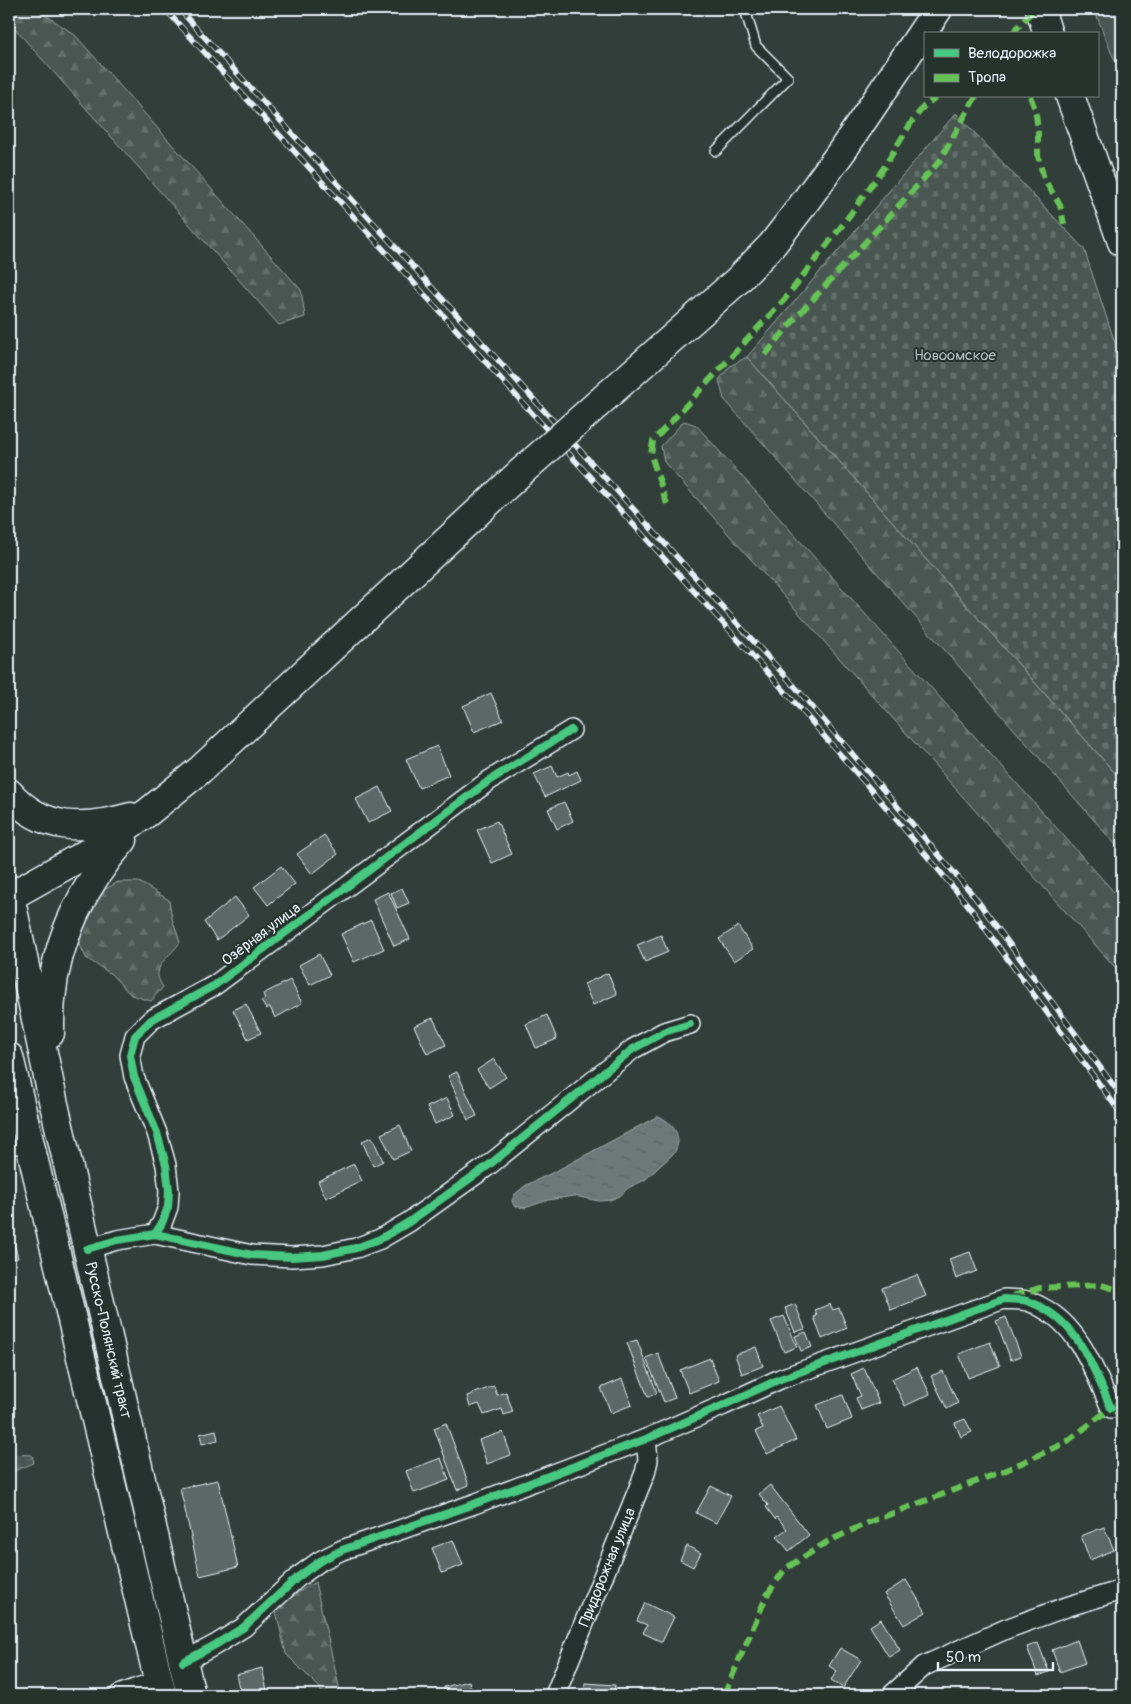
<svg xmlns="http://www.w3.org/2000/svg" width="1131" height="1704" viewBox="0 0 1131 1704" font-family="Pangolin,sans-serif">
  <style>
    .green { fill: #495651; stroke: #98a4a4 }
    .forest { fill: url(#forest-firs); stroke: #98a4a4 }
    .wetland { fill: url(#wetland-marsh); stroke: #98a4a4 }
    .cemetery { fill: url(#cemetery-stones); stroke: #98a4a4 }
    .water { fill: url(#water-ripples); stroke: #9ea9ab }
    .building { fill: #5c6865; stroke: #e8f1f8 }
    .lines { fill: none; stroke-linecap: round; stroke-linejoin: round }
    .lane-casing { stroke: #e8f1f8; stroke-width: 12 }
    .street-casing { stroke: #e8f1f8; stroke-width: 22 }
    .primary-casing { stroke: #e8f1f8; stroke-width: 31 }
    .lane { stroke: #26332d; stroke-width: 9 }
    .street { stroke: #26332d; stroke-width: 19 }
    .primary { stroke: #26332d; stroke-width: 28 }
    .rail-casing { stroke: #e8f1f8; stroke-width: 5.5 }
    .rail { stroke: #26332d; stroke-width: 4; stroke-dasharray: 11; stroke-linecap: butt }
    .primary-bridge-casing { stroke: #e8f1f8; stroke-width: 31; stroke-linecap: butt }
    .primary-bridge { stroke: #26332d; stroke-width: 28 }
    .quiet { stroke: #66c356; stroke-width: 6; stroke-dasharray: 12 6; stroke-linecap: butt }
    .cycleway-casing { stroke: #26332d; stroke-width: 11 }
    .cycleway { stroke: #46c982; stroke-width: 8 }
    .labels { text-anchor: middle; stroke-width: 4; stroke-linejoin: round; paint-order: stroke }
    .park-label { font-size: 15px; fill: #b0bbbe; stroke: #26332d }
    .street-label { font-size: 15px; fill: #e8f1f8; stroke: #26332d }
  </style>
  <defs>
    <pattern id="forest-firs" width="22" height="20" patternUnits="userSpaceOnUse" patternTransform="scale(1.25)"><rect width="22" height="20" fill="#495651"/><path d="M5 1l3.5 6h-7zM16 11l3.5 6h-7z" fill="#636f6b"/></pattern>
    <pattern id="wetland-marsh" width="20" height="14" patternUnits="userSpaceOnUse" patternTransform="scale(1.25)"><rect width="20" height="14" fill="#495651"/><path d="M1 5h8M5 5V1M11 12h8M15 12V8" fill="none" stroke="#636f6b"/></pattern>
    <pattern id="cemetery-stones" width="16" height="16" patternUnits="userSpaceOnUse" patternTransform="scale(1.25)"><rect width="16" height="16" fill="#495651"/><path d="M2 7V4a2 2 0 0 1 4 0v3zM10 15v-3a2 2 0 0 1 4 0v3z" fill="#636f6b"/></pattern>
    <pattern id="water-ripples" width="26" height="14" patternUnits="userSpaceOnUse" patternTransform="scale(1.25)"><rect width="26" height="14" fill="#6d7978"/><path d="M2 4q2-2 4 0t4 0M15 11q2-2 4 0t4 0" fill="none" stroke="#5b6363"/></pattern>
  </defs>
  <rect width="100%" height="100%" fill="#323e39"/>
  <filter id="ink" filterUnits="userSpaceOnUse"><feTurbulence type="fractalNoise" baseFrequency=".02" numOctaves="2"/><feDisplacementMap in="SourceGraphic" scale="10" xChannelSelector="R" yChannelSelector="G"/><feConvolveMatrix kernelMatrix="1 2 1 2 8 2 1 2 1" color-interpolation-filters="sRGB"/></filter>
  <g filter="url(#ink)">
    <path class="green" d="M 1094,9 L 1122,9 L 1122,75 L 1111,52 Z"/>
    <g class="forest">
      <path d="M 17,9 L 37,9 L 75,35 L 301,290 L 305,317 L 279,325 L 9,22 Z"/>
      <path d="M 747,357 L 1122,781 L 1122,852 L 724,399 L 719,380 L 730,366 Z"/>
      <path d="M 684,421 L 696,425 L 1122,901 L 1122,975 L 664,462 L 661,446 Z"/>
      <path d="M 118,882 L 139,882 L 169,900 L 172,918 L 180,942 C 173,954 157,962 158,976 C 158,979 161,984 163,987 L 151,1001 L 131,995 L 111,974 L 86,958 L 80,945 L 84,918 L 95,895 Z"/>
      <path d="M 315,1582 L 341,1695 L 322,1695 L 320,1688 L 286,1654 L 275,1607 Z"/>
    </g>
    <path class="wetland" d="M 9,1454 L 32,1455 L 34,1463 L 9,1473 Z"/>
    <path class="cemetery" d="M 956,113 L 1084,249 L 1122,364 L 1122,781 L 747,357 Z"/>
    <path class="water" d="M 658,1116 C 673,1122 684,1137 674,1153 L 645,1180 L 628,1188 L 620,1196 L 610,1200 L 599,1201 L 574,1196 L 548,1200 L 525,1208 L 514,1206 L 512,1201 L 514,1195 L 526,1185 L 554,1172 Z"/>
    <g class="building">
      <path d="M 491,693 L 503,720 L 474,732 L 463,706 Z"/>
      <path d="M 437,746 L 449,775 L 419,788 L 406,759 Z"/>
      <path d="M 552,766 L 557,777 L 568,772 L 569,775 L 577,771 L 581,780 L 545,797 L 534,774 Z"/>
      <path d="M 380,787 L 392,811 L 368,823 L 356,799 Z"/>
      <path d="M 564,802 L 573,821 L 557,829 L 548,809 Z"/>
      <path d="M 497,821 L 512,854 L 492,863 L 477,830 Z"/>
      <path d="M 324,835 L 338,854 L 312,874 L 297,854 Z"/>
      <path d="M 281,866 L 295,884 L 268,905 L 254,887 Z"/>
      <path d="M 402,888 L 409,903 L 397,908 L 391,893 Z"/>
      <path d="M 388,892 L 410,939 L 394,946 L 373,899 Z"/>
      <path d="M 235,897 L 249,915 L 217,940 L 204,922 Z"/>
      <path d="M 371,920 L 384,949 L 354,962 L 341,934 Z"/>
      <path d="M 738,926 L 753,949 L 734,961 L 719,939 Z"/>
      <path d="M 661,935 L 668,952 L 645,962 L 637,945 Z"/>
      <path d="M 319,954 L 330,975 L 310,985 L 299,965 Z"/>
      <path d="M 608,973 L 617,994 L 593,1005 L 584,984 Z"/>
      <path d="M 290,980 L 302,1003 L 275,1018 L 270,1007 L 266,1009 L 261,1001 L 265,999 L 263,994 Z"/>
      <path d="M 246,1004 L 261,1033 L 248,1039 L 233,1010 Z"/>
      <path d="M 547,1015 L 557,1039 L 536,1048 L 526,1024 Z"/>
      <path d="M 433,1018 L 446,1045 L 427,1054 L 414,1026 Z"/>
      <path d="M 494,1059 L 506,1077 L 489,1088 L 477,1070 Z"/>
      <path d="M 457,1072 L 477,1116 L 468,1120 L 448,1076 Z"/>
      <path d="M 447,1098 L 455,1115 L 435,1124 L 427,1107 Z"/>
      <path d="M 400,1125 L 411,1151 L 393,1159 L 381,1134 Z"/>
      <path d="M 372,1137 L 383,1161 L 373,1166 L 362,1141 Z"/>
      <path d="M 354,1164 L 362,1181 L 326,1198 L 318,1181 Z"/>
      <path d="M 14,1243 L 18,1258 L 9,1260 L 9,1244 Z"/>
      <path d="M 970,1252 L 977,1271 L 956,1279 L 949,1259 Z"/>
      <path d="M 917,1275 L 926,1296 L 891,1310 L 882,1288 Z"/>
      <path d="M 795,1304 L 805,1329 L 795,1332 L 785,1308 Z"/>
      <path d="M 830,1304 L 833,1310 L 839,1308 L 847,1328 L 822,1339 L 814,1317 L 817,1316 L 815,1310 Z"/>
      <path d="M 784,1316 L 797,1347 L 784,1352 L 771,1321 Z"/>
      <path d="M 1006,1317 L 1021,1356 L 1011,1360 L 996,1321 Z"/>
      <path d="M 806,1332 L 812,1347 L 801,1351 L 795,1336 Z"/>
      <path d="M 637,1340 L 657,1393 L 648,1397 L 627,1343 Z"/>
      <path d="M 990,1342 L 1000,1366 L 968,1378 L 959,1354 Z"/>
      <path d="M 756,1347 L 763,1366 L 742,1374 L 735,1355 Z"/>
      <path d="M 658,1353 L 675,1398 L 664,1402 L 646,1358 Z"/>
      <path d="M 710,1358 L 719,1381 L 689,1393 L 680,1370 Z"/>
      <path d="M 917,1367 L 930,1394 L 905,1406 L 892,1379 Z"/>
      <path d="M 864,1368 L 879,1403 L 861,1410 L 856,1398 L 861,1396 L 851,1374 Z"/>
      <path d="M 943,1371 L 958,1403 L 947,1409 L 931,1376 Z"/>
      <path d="M 622,1379 L 632,1405 L 611,1413 L 601,1388 Z"/>
      <path d="M 494,1386 L 497,1395 L 506,1392 L 513,1412 L 504,1415 L 502,1409 L 484,1415 L 479,1404 L 470,1407 L 467,1396 Z"/>
      <path d="M 843,1395 L 852,1419 L 827,1429 L 817,1405 Z"/>
      <path d="M 779,1406 L 796,1440 L 767,1454 L 756,1431 L 763,1428 L 757,1416 Z"/>
      <path d="M 965,1419 L 972,1432 L 961,1437 L 955,1423 Z"/>
      <path d="M 446,1423 L 469,1485 L 457,1490 L 434,1428 Z"/>
      <path d="M 216,1430 L 218,1440 L 202,1444 L 200,1434 Z"/>
      <path d="M 503,1432 L 511,1455 L 487,1464 L 479,1440 Z"/>
      <path d="M 441,1458 L 449,1480 L 414,1493 L 406,1471 Z"/>
      <path d="M 218,1480 L 238,1567 L 200,1576 L 180,1488 Z"/>
      <path d="M 770,1485 L 809,1535 L 789,1551 L 777,1536 L 787,1529 L 777,1517 L 775,1519 L 766,1507 L 768,1505 L 759,1494 Z"/>
      <path d="M 711,1486 L 731,1496 L 716,1523 L 696,1513 Z"/>
      <path d="M 1104,1527 L 1114,1550 L 1090,1560 L 1081,1536 Z"/>
      <path d="M 453,1540 L 463,1565 L 442,1573 L 432,1548 Z"/>
      <path d="M 687,1546 L 701,1553 L 693,1567 L 680,1560 Z"/>
      <path d="M 906,1580 L 926,1612 L 904,1625 L 884,1594 Z"/>
      <path d="M 645,1603 L 674,1617 L 662,1642 L 643,1633 L 647,1625 L 637,1621 Z"/>
      <path d="M 881,1619 L 900,1650 L 889,1657 L 870,1626 Z"/>
      <path d="M 1077,1640 L 1085,1663 L 1060,1672 L 1052,1650 Z"/>
      <path d="M 1038,1643 L 1049,1672 L 1038,1676 L 1027,1647 Z"/>
      <path d="M 840,1648 L 861,1660 L 843,1688 L 831,1680 L 837,1671 L 829,1666 Z"/>
      <path d="M 262,1668 L 268,1695 L 241,1695 L 236,1675 Z"/>
      <path d="M 469,1681 L 472,1695 L 446,1695 L 444,1687 Z"/>
      <path d="M 585,1683 L 615,1685 L 614,1695 L 584,1695 Z"/>
    </g>
    <g class="lines">
      <g class="lane-casing">
        <g id="lane">
          <path d="M 716,151 L 788,78 L 756,46 L 747,16 L 751,9"/>
          <path d="M 9,1151 L 28,1145"/>
        </g>
      </g>
      <g class="street-casing">
        <g id="street">
          <path d="M 155,1234 L 162,1223 L 168,1207 L 169,1191 L 166,1165 L 157,1133 L 134,1077 L 130,1055 L 135,1036 L 151,1020 L 215,985 L 490,780 L 571,730"/>
          <path d="M 87,1249 L 117,1240 L 155,1234 L 252,1255 L 292,1257 L 323,1255 L 356,1248 L 380,1239 L 409,1222 L 489,1165 L 633,1049 L 664,1032 L 690,1024"/>
          <path d="M 183,1662 L 215,1645 L 244,1627 L 298,1577 L 320,1561 L 342,1550 L 474,1504 L 646,1439 L 724,1405 L 780,1379 L 1004,1299 C 1012,1300 1020,1299 1027,1301 C 1032,1302 1037,1305 1041,1307 C 1080,1327 1094,1370 1111,1408"/>
          <path d="M 119,1695 L 159,1680"/>
          <path id="s1" d="M 555,1695 L 645,1473 L 648,1460 L 646,1439"/>
          <path d="M 892,1695 L 924,1666 L 1006,1629 L 1066,1607 L 1122,1590"/>
        </g>
      </g>
      <g class="primary-casing">
        <g id="primary">
          <path d="M 1040,9 L 1048,34"/>
          <path d="M 1070,96 L 1122,242"/>
          <path d="M 610,393 L 738,280 L 772,245 L 799,210 L 842,151 L 938,9"/>
          <path d="M 9,793 C 43,832 85,830 131,817"/>
          <path id="s2" d="M 10,896 L 53,1100 L 191,1695"/>
          <path d="M 9,897 L 91,851 L 147,813 L 200,770 L 520,473"/>
          <path d="M 50,1033 C 50,1022 50,1010 51,999 C 56,940 84,884 123,840"/>
          <path d="M 9,1057 L 162,1695"/>
        </g>
      </g>
      <use href="#lane" class="lane"/>
      <use href="#street" class="street"/>
      <use href="#primary" class="primary"/>
      <g class="rail-casing">
        <g id="rail">
          <path d="M 165,9 L 790,697 L 879,799 L 968,905 L 1122,1115"/>
          <path d="M 179,9 L 797,689 L 974,896 L 1122,1097"/>
        </g>
      </g>
      <use href="#rail" class="rail"/>
      <g class="primary-bridge-casing">
        <path id="primary-bridge" d="M 520,473 L 610,393"/>
      </g>
      <use href="#primary-bridge" class="primary-bridge"/>
      <g class="quiet">
        <path d="M 1012,34 L 1034,9"/>
        <path d="M 1030,96 L 1035,109 L 1038,129 L 1038,156 L 1044,179 L 1060,205 L 1064,224"/>
        <path d="M 765,355 L 793,321 L 939,162 L 976,96"/>
        <path d="M 667,504 L 651,455 L 653,441 L 784,300 L 844,223 L 883,169 L 911,123 L 924,106 L 937,96"/>
        <path d="M 1013,1296 L 1040,1288 L 1101,1285 L 1122,1291"/>
        <path d="M 1111,1408 L 1122,1416"/>
        <path d="M 724,1695 L 767,1595 L 785,1569 L 827,1542 L 867,1523 L 1004,1471 L 1065,1443 L 1111,1408 L 1122,1401"/>
      </g>
      <g class="cycleway-casing">
        <g id="cycleway">
          <path d="M 155,1234 L 162,1223 L 168,1207 L 169,1191 L 166,1165 L 157,1133 L 134,1077 L 130,1055 L 135,1036 L 151,1020 L 215,985 L 490,780 L 571,730"/>
          <path d="M 87,1249 L 117,1240 L 155,1234 L 252,1255 L 292,1257 L 323,1255 L 356,1248 L 380,1239 L 409,1222 L 489,1165 L 633,1049 L 664,1032 L 690,1024"/>
          <path d="M 183,1662 L 215,1645 L 244,1627 L 298,1577 L 320,1561 L 342,1550 L 474,1504 L 646,1439 L 724,1405 L 780,1379 L 1004,1299 C 1012,1300 1020,1299 1027,1301 C 1032,1302 1037,1305 1041,1307 C 1080,1327 1094,1370 1111,1408"/>
        </g>
      </g>
      <use href="#cycleway" class="cycleway"/>
    </g>
  </g>
  <g class="labels">
    <g class="park-label">
      <text x="955" y="360">Новоомское</text>
    </g>
    <g class="street-label">
      <text transform="translate(261 934) rotate(-37)" y="5">Озёрная улица</text>
      <text dy="5" stroke="none"><textPath href="#s2" startOffset="455">Русско-Полянский тракт</textPath></text>
      <text dy="5" stroke="none"><textPath href="#s1" startOffset="138">Придорожная улица</textPath></text>
    </g>
  </g>
  <rect width="1131" height="1704" fill="none" stroke="#26332d" stroke-width="30"/>
  <rect x="15" y="15" width="1101" height="1674" fill="none" stroke="#e8f1f8" stroke-width="2" filter="url(#ink)"/>
  <rect x="924" y="32" width="175" height="65" fill="#26332d" stroke="#747f7e"/>
  <rect x="934" y="49" width="25" height="8" fill="#46c982" stroke="#747f7e"/>
  <text x="968" y="58" font-size="15" fill="#e8f1f8">Велодорожка</text>
  <rect x="934" y="74" width="25" height="8" fill="#66c356" stroke="#747f7e"/>
  <text x="968" y="82" font-size="15" fill="#e8f1f8">Тропа</text>
  <path d="M938 1662v8h115v-8" fill="none" stroke="#e8f1f8" stroke-width="2.5"/>
  <text x="946" y="1662" font-size="15" fill="#e8f1f8" stroke="#26332d" stroke-width="4" paint-order="stroke">50 m</text>
</svg>
